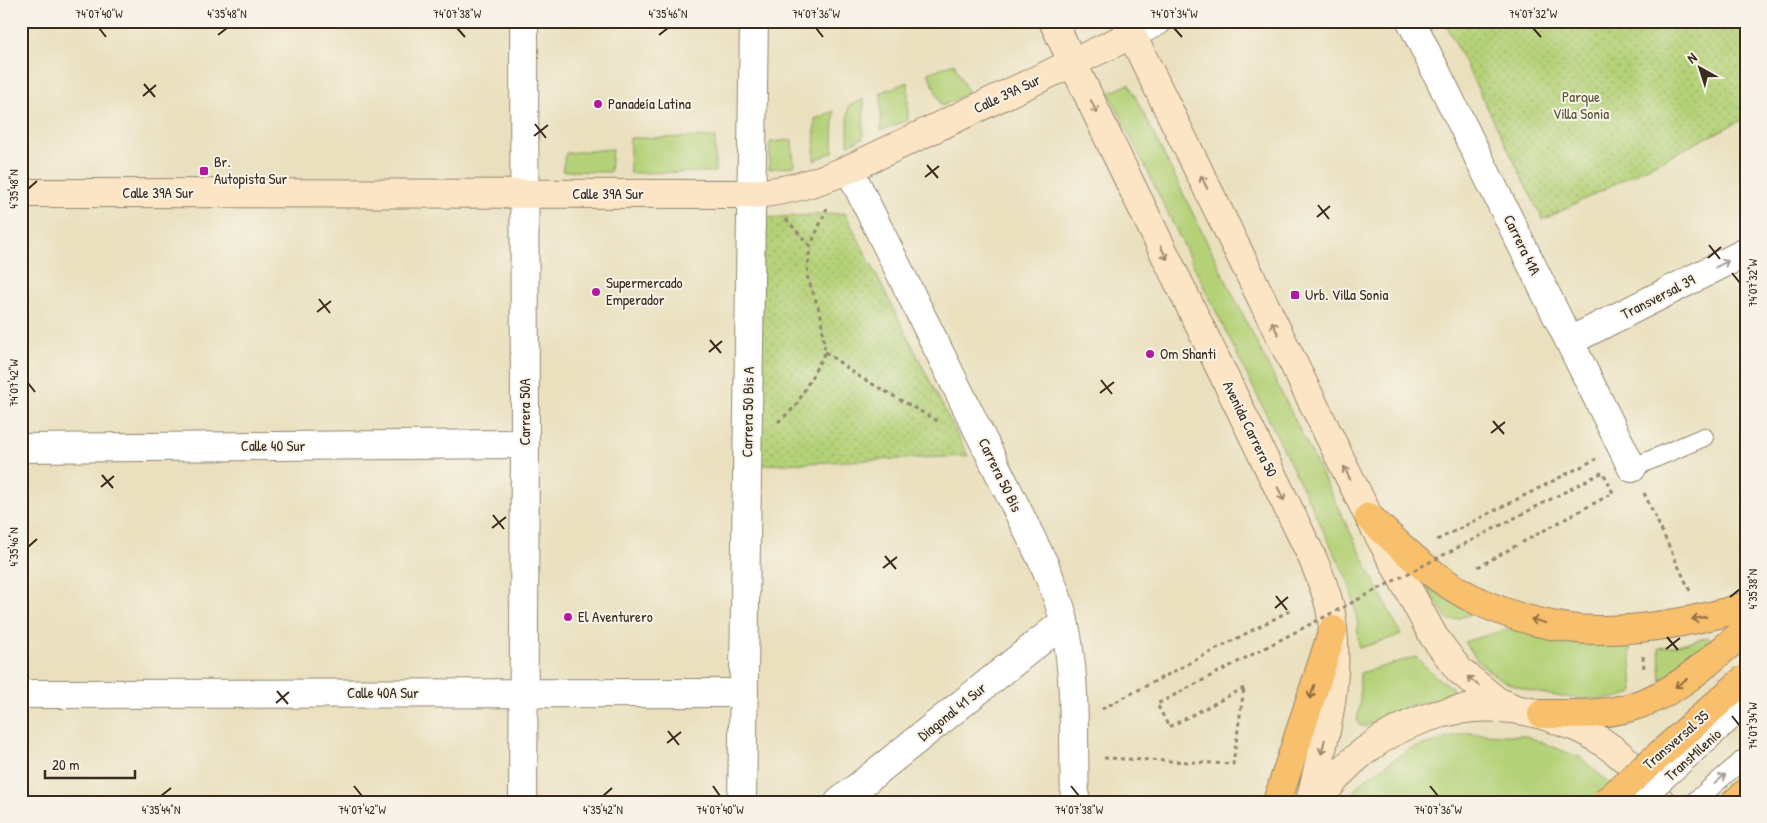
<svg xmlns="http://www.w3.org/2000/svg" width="1767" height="823" viewBox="0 0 1767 823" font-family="'Patrick Hand',sans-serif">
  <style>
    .grass { fill: #b4d177; stroke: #787e4a }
    .park { fill: url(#park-dots); stroke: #787e4a }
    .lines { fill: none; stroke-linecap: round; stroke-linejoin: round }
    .lane-casing { stroke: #92856e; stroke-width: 20 }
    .street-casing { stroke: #92856e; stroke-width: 30 }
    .secondary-casing { stroke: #92856e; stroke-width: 30 }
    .highway-casing { stroke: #92856e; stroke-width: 30 }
    .path { stroke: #92856e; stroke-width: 3; stroke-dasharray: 4 4; stroke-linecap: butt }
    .lane { stroke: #fff; stroke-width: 18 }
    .street { stroke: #fff; stroke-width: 28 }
    .secondary { stroke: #fce5c4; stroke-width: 28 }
    .highway { stroke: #f8bf6c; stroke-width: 28 }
    .lane-bridge-casing { stroke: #92856e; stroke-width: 20; stroke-linecap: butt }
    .highway-bridge-casing { stroke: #92856e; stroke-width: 30; stroke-linecap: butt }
    .path-bridge { stroke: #92856e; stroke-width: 3; stroke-dasharray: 4 4; stroke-linecap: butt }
    .lane-bridge { stroke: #fff; stroke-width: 18 }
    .highway-bridge { stroke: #f8bf6c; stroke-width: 28 }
    .oneway { stroke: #9c8871 }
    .oneway2 { stroke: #a79f9a }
    .oneway3 { stroke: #906d41 }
    .ticks { fill: none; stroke: #3b2a1e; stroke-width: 2 }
    .poi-dot { fill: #b5179e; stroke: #f7f3e8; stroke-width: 2 }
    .labels { text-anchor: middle; stroke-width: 4; stroke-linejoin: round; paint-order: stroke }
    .street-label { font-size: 15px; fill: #3b2a1e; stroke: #f7f3e8 }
    .park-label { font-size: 15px; fill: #595434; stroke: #f7f3e8 }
    .poi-label { font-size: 15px; fill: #3b2a1e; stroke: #f7f3e8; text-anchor: start }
    .neatline { fill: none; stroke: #3b2a1e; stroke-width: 2 }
    .ticks-label { font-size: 12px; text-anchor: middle; fill: #3b2a1e }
  </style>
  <defs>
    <pattern id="park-dots" width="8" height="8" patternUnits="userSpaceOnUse" patternTransform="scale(1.25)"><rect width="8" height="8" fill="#b4d177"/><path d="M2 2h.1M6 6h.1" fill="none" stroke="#94aa61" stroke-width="1.8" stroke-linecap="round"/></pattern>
  </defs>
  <rect width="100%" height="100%" fill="#f7f3e8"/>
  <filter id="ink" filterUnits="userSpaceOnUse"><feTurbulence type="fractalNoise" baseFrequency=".02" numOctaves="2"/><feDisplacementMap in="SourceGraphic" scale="10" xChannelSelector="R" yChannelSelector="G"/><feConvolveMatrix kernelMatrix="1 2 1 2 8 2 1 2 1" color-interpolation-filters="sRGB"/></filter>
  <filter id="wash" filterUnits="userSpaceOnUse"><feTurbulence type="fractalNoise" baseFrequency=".0096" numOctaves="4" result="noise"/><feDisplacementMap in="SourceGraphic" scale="20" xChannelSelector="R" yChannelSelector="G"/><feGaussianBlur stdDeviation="1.12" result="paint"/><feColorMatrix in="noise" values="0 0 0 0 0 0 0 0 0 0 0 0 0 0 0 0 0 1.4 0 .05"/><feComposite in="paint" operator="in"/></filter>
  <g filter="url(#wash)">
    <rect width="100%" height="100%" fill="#eae0be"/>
    <g class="grass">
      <path d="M 954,63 L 968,93 L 942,106 L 928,73 Z"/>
      <path d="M 908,82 L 908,120 L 881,131 L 881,92 Z"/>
      <path d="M 1129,84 L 1401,635 L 1359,648 L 1357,618 L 1349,583 L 1109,93 Z"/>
      <path d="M 864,99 L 863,138 L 848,145 L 848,106 Z"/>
      <path d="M 834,111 L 833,152 L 814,161 L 815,119 Z"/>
      <path d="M 715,137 L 715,172 L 630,173 L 630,138 Z"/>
      <path d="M 792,140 L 794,166 L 769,169 L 770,142 Z"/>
      <path d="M 612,149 L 610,172 L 562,171 L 566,153 Z"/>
      <path d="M 1425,585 L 1472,614 L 1449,621 Z"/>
      <path d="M 1511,628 L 1575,643 L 1630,648 L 1633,693 C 1625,695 1616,699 1607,699 C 1573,700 1520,695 1492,673 C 1481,665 1472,654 1464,642 Z"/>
      <path d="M 1708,637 L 1713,640 L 1714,642 L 1661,681 L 1659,648 L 1673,646 Z"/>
      <path d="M 1416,657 L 1437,678 L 1452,687 L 1454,693 L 1453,696 L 1406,707 L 1379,718 L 1367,726 L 1360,726 L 1357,721 L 1360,704 L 1360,673 Z"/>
      <path d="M 1466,733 L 1526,736 L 1581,758 L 1625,797 L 1628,802 L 1346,802 L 1360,783 L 1409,749 Z"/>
    </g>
    <g class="park">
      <path d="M 1444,21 L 1746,21 L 1746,118 L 1543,220 Z"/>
      <path d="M 845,213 L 968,456 L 760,465 L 763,218 Z"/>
    </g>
  </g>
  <g filter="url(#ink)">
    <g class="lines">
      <g class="lane-casing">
        <g id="lane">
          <path d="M 1632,468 L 1704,437"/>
          <path d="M 1694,802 L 1746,757"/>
        </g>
      </g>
      <g class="street-casing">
        <g id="street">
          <path d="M 1411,21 L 1632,468"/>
          <path d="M 1131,35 L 1158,21"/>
          <path d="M 849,169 L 1045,566 C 1052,584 1060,602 1064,621 C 1077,678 1073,743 1075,802"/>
          <path d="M 1570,341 L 1746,252"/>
          <path d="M 21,448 L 525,444"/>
          <path d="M 21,694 L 744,693"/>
          <path d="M 523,802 L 525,444 L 524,21"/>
          <path d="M 742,802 L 754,21"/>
          <path d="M 839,802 L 1064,622"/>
        </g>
      </g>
      <g class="secondary-casing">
        <g id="secondary">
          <path d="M 1053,21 L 1115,152 L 1312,557 C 1319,574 1326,590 1330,608 C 1343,673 1325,738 1310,802"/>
          <path d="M 1125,21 L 1369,517 L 1434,637 L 1459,670 L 1497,701 L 1513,708"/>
          <path d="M 21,193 L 751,194 C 786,192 816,183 849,169 L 1131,35"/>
          <path d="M 1318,802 C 1369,722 1473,685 1562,722 C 1571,726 1581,728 1590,734 C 1603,742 1619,753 1629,763 C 1641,775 1651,789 1661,802"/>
        </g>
      </g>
      <g class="highway-casing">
        <g id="highway">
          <path d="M 1369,517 C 1402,548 1435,581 1476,600 C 1511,617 1558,630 1597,630 C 1642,631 1703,620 1746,606"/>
          <path d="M 1542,714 C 1575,714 1609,716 1640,704 C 1681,690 1713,657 1746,630"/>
          <path d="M 1277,802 L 1333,630"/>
          <path d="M 1736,802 L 1746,793"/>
        </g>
      </g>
      <g class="path">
        <path d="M 786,219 L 810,246"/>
        <path d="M 825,352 L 860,377 L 941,423"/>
        <path d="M 778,422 L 796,406 L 825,352 L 821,315 L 807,276 L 810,247 L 827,208"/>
        <path d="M 1644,493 L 1690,591"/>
        <path d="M 1437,540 L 1596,459"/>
        <path d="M 1478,567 L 1519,544"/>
        <path d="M 1643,656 L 1644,670"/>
        <path d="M 1102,709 L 1291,610"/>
        <path d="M 1104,758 L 1233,764 L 1244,688"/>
      </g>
      <use href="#lane" class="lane"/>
      <use href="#street" class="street"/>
      <use href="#secondary" class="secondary"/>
      <use href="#highway" class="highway"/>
      <g class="lane-bridge-casing">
        <path id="lane-bridge" d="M 1641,802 L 1746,708"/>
      </g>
      <g class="highway-bridge-casing">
        <path id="highway-bridge" d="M 1606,802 L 1746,678"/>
      </g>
      <path class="path-bridge" d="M 1244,688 L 1169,727 L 1157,704 L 1603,472 L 1613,493 L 1519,544"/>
      <use href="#lane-bridge" class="lane-bridge"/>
      <use href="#highway-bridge" class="highway-bridge"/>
    </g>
    <defs><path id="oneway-shaft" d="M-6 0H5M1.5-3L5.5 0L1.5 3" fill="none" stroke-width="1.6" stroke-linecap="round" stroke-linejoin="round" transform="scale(1.25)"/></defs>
    <g class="oneway">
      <use href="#oneway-shaft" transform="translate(1094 107) rotate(65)"/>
      <use href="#oneway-shaft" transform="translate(1204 182) rotate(-116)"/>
      <use href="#oneway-shaft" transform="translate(1164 253) rotate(64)"/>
      <use href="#oneway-shaft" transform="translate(1275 328) rotate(-116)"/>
      <use href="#oneway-shaft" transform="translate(1347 473) rotate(-116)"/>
      <use href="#oneway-shaft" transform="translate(1281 494) rotate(64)"/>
      <use href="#oneway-shaft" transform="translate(1473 681) rotate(-141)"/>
      <use href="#oneway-shaft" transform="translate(1323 747) rotate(103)"/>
    </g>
    <g class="oneway2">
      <use href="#oneway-shaft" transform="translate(1722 264) rotate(-27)"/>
      <use href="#oneway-shaft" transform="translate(1720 779) rotate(-41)"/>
    </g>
    <g class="oneway3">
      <use href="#oneway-shaft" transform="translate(1699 618) rotate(170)"/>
      <use href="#oneway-shaft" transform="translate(1538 621) rotate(-165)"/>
      <use href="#oneway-shaft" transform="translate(1681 683) rotate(145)"/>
      <use href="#oneway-shaft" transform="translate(1312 692) rotate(108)"/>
    </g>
  </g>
  <path class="ticks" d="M 99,28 L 106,37M 457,28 L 465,37M 816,28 L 823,37M 1174,28 L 1182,37M 1533,28 L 1541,37M 218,35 L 227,28M 659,35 L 668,28M 144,84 L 155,97M 143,96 L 156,85M 535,124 L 546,138M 534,136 L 548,125M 927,165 L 938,178M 925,177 L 939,166M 28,189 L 37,181M 1318,205 L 1329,219M 1317,217 L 1330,206M 1709,245 L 1720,259M 1708,258 L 1721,247M 1732,273 L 1740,283M 319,299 L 330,313M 317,312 L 331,301M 710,340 L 721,353M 709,352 L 722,341M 1101,380 L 1112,394M 28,383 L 35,392M 1100,393 L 1114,382M 1493,421 L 1504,434M 1491,433 L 1505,422M 102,475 L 113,488M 101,487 L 114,476M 493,515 L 504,529M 492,528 L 506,517M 28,547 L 37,539M 885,556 L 896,569M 883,568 L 897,557M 1276,596 L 1287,610M 1730,597 L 1740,589M 1275,608 L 1288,597M 1667,637 L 1678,650M 1666,649 L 1680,638M 277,691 L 288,704M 276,703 L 289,692M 1732,716 L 1740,726M 668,731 L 679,745M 667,743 L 681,732M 354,786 L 362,796M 713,786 L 720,796M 1071,786 L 1079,796M 1430,786 L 1438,796M 161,796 L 171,788M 603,796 L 612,788"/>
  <g class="poi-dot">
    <circle cx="598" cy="104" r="5"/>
    <rect x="199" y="166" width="10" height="10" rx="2.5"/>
    <circle cx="596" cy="292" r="5"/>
    <rect x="1290" y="290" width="10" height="10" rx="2.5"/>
    <circle cx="1150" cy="354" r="5"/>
    <circle cx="568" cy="617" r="5"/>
  </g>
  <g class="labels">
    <g class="street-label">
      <text transform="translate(1007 94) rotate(-25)" y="5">Calle 39A Sur</text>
      <text x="158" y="198">Calle 39A Sur</text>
      <text x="608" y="199">Calle 39A Sur</text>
      <text transform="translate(1522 245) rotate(64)" y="5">Carrera 41A</text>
      <text transform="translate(1658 297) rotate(-27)" y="5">Transversal 39</text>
      <text transform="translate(525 412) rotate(-90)" y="5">Carrera 50A</text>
      <text transform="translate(748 412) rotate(-89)" y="5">Carrera 50 Bis A</text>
      <text transform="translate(1250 429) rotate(64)" y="5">Avenida Carrera 50</text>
      <text x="273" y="451">Calle 40 Sur</text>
      <text transform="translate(1000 475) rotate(64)" y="5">Carrera 50 Bis</text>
      <text x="383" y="698">Calle 40A Sur</text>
      <text transform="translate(952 712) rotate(-39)" y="5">Diagonal 41 Sur</text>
      <text transform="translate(1676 740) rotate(-41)" y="5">Transversal 35</text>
      <text transform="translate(1693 755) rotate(-42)" y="5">TransMilenio</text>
    </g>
    <g class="park-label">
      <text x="1581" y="102">Parque<tspan x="1581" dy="17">Villa Sonia</tspan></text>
    </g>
    <g class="poi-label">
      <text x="608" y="109">Panadeía Latina</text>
      <text x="214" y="167">Br.<tspan x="214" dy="17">Autopista Sur</tspan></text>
      <text x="606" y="288">Supermercado<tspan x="606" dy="17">Emperador</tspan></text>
      <text x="1305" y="300">Urb. Villa Sonia</text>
      <text x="1160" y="359">Om Shanti</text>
      <text x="578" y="622">El Aventurero</text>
    </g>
  </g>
  <rect width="1767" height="823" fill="none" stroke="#f7f3e8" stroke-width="55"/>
  <g transform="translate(1700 68) rotate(321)" stroke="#f7f3e8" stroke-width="4" paint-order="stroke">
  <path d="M0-4L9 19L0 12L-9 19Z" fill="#3b2a1e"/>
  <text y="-8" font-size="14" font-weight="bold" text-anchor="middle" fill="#3b2a1e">N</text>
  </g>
  <path d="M45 770v8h90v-8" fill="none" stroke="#3b2a1e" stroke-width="2.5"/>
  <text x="52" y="770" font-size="15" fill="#3b2a1e" stroke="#f7f3e8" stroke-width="4" paint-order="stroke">20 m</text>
  <rect x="28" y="28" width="1712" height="768" class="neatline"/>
  <g class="ticks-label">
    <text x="99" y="18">74°07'40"W</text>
    <text x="227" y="18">4°35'48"N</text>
    <text x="457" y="18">74°07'38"W</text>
    <text x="668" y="18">4°35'46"N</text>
    <text x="816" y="18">74°07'36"W</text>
    <text x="1174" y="18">74°07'34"W</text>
    <text x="1533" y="18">74°07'32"W</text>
    <text transform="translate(14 189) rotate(-90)" y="4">4°35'48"N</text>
    <text transform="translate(1753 283) rotate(-90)" y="4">74°07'32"W</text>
    <text transform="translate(14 383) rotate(-90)" y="4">74°07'42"W</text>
    <text transform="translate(14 547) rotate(-90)" y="4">4°35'46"N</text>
    <text transform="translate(1753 589) rotate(-90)" y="4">4°35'38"N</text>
    <text transform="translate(1753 726) rotate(-90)" y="4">74°07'34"W</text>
    <text x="161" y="814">4°35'44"N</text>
    <text x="362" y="814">74°07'42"W</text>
    <text x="603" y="814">4°35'42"N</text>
    <text x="720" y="814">74°07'40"W</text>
    <text x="1079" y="814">74°07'38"W</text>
    <text x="1438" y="814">74°07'36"W</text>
  </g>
</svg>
